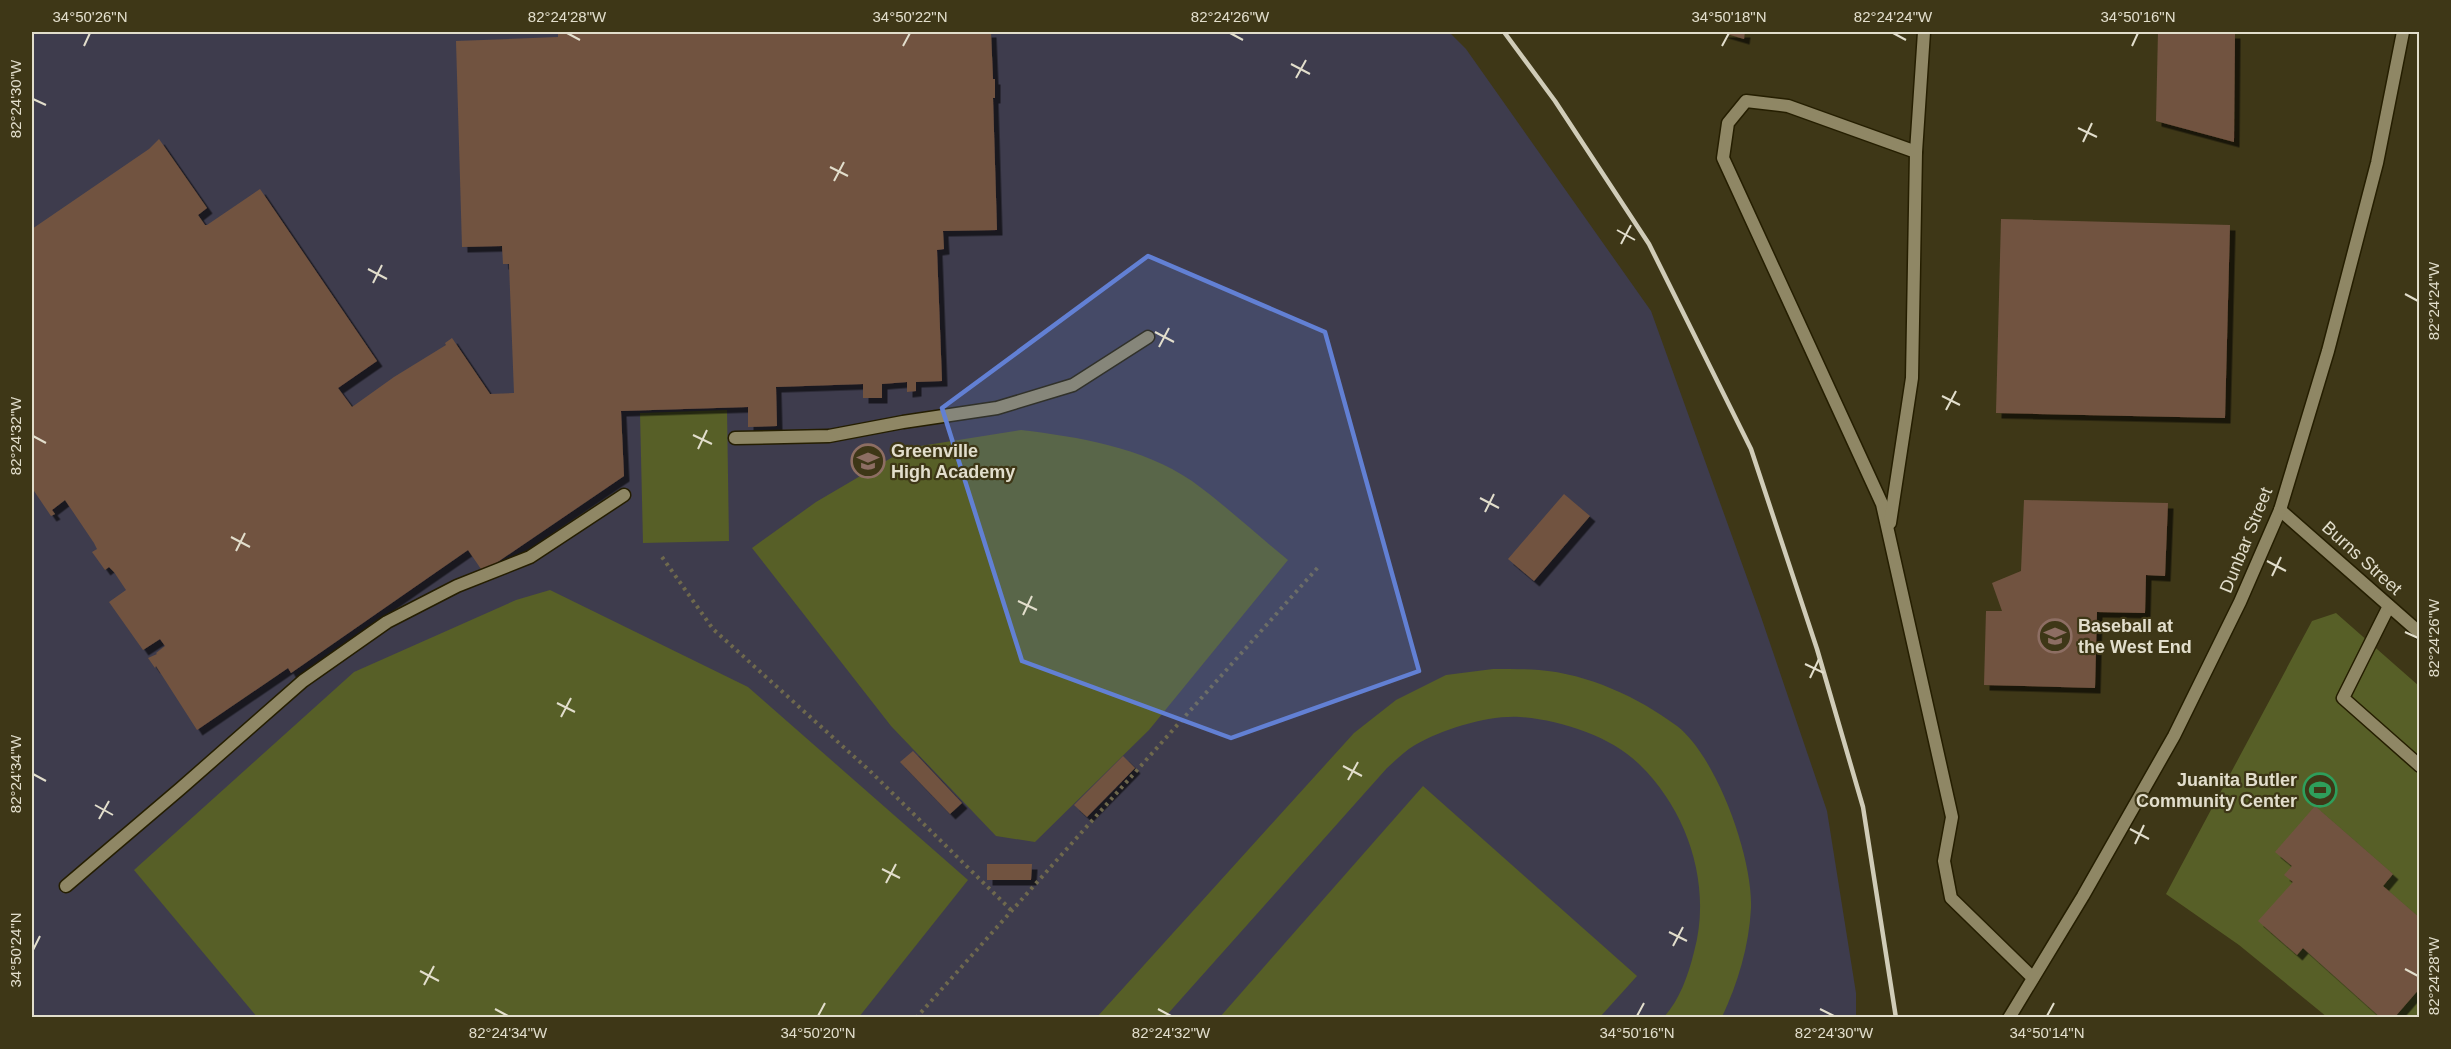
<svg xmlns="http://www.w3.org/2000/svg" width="2451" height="1049" viewBox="0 0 2451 1049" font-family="Helvetica,sans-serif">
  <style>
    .education { fill: #3e3c4d }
    .green { fill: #575f27 }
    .building { fill: #715340; filter: url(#shadow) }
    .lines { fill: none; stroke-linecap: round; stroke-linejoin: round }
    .service-casing { stroke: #251e00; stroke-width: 15 }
    .minor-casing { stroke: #251e00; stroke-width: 15 }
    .tertiary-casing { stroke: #251e00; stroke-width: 15 }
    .path { stroke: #6f694d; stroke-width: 4; stroke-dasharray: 3 4.5; stroke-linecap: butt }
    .service { stroke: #8f8765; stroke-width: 12 }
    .minor { stroke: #8f8765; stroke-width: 12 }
    .tertiary { stroke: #8f8765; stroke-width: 12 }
    .rail { stroke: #d0ccb8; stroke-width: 4.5 }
    .marked { fill: #6280d4; fill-opacity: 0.2; stroke: #6280d4; stroke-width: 4.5; stroke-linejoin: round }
    .ticks { fill: none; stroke: #e2decc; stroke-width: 2 }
    .labels { text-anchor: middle; stroke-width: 4.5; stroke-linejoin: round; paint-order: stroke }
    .poi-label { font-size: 18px; font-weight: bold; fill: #e2decc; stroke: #3e3717; text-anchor: start }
    .street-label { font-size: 18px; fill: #e2decc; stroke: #3e3717 }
    .neatline { fill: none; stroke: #e2decc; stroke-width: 2 }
    .ticks-label { font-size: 15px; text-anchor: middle; fill: #e2decc }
  </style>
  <defs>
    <filter id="shadow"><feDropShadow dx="5.5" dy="5.5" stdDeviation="0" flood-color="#0009"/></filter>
  </defs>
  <rect width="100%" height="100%" fill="#3e3717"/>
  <path class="education" d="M 32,32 L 1449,32 L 1466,49 L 1651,311 L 1759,611 L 1827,811 L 1856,993 L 1856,1017 L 32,1017 Z"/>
  <g class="green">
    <path d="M 727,410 L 729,541 L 643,543 L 640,413 Z"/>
    <path d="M 1021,430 C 1079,437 1142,447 1192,481 C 1225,505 1256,534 1288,560 L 1149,730 L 1035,842 L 996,836 L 891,726 L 752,548 L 816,502 L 908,448 Z"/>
    <path d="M 550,590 L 748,687 L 968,880 L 859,1017 L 257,1017 L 134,870 L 354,672 L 516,600 Z"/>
    <path d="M 2336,613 L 2419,686 L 2419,1017 L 2327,1017 L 2239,945 L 2166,894 L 2312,621 Z"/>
    <path d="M 1493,669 C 1508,669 1524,669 1539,670 C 1588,674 1638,697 1677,726 C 1717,757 1753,858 1751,908 C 1749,946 1738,983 1722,1017 L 1664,1017 C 1680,999 1688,976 1694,952 C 1712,887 1689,813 1640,765 C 1611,736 1560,720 1520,717 C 1488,715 1443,729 1415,745 C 1405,751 1396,760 1387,768 L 1165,1017 L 1097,1017 L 1354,733 L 1396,700 L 1446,675 Z"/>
    <path d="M 1423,786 L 1637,976 L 1600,1017 L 1220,1017 Z"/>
  </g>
  <g class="building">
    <path d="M 558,32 L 991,32 L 993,79 L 995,79 L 995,98 L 993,98 L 997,230 L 943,231 L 944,249 L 937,250 L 942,381 L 916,382 L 916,391 L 907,392 L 907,382 L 882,384 L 882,398 L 863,398 L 863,384 L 776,387 L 777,426 L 748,427 L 748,407 L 621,411 L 624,476 L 483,572 L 468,550 L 291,673 L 288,668 L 197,730 L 156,666 L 155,668 L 148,658 L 157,654 L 156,653 L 165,646 L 160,639 L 143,650 L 109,602 L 126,590 L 114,572 L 109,567 L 105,570 L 92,552 L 97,549 L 94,543 L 65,500 L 52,510 L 55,514 L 51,516 L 32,488 L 32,229 L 149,149 L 159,139 L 207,208 L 198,215 L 205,225 L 207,225 L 260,189 L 377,361 L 338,388 L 352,407 L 394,377 L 446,345 L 445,343 L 452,338 L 490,394 L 514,393 L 509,264 L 503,264 L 502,246 L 462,247 L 456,41 L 558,37 Z"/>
    <path d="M 1720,32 L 1745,32 L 1744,39 Z"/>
    <path d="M 2158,32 L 2235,33 L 2234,142 L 2156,121 Z"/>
    <path d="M 2001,219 L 2230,225 L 2225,418 L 1996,413 Z"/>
    <path d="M 1564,494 L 1590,516 L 1534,581 L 1508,559 Z"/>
    <path d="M 2024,500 L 2168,503 L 2165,576 L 2146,575 L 2145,613 L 2097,612 L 2095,688 L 1984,685 L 1986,611 L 2002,611 L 1992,583 L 2021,571 Z"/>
    <path d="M 913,751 L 962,803 L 950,814 L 900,762 Z"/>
    <path d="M 1123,756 L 1135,768 L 1087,817 L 1074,805 Z"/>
    <path d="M 2315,806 L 2393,874 L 2383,886 L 2420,918 L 2420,988 L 2394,1018 L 2381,1018 L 2303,948 L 2297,955 L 2258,921 L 2293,882 L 2284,875 L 2292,866 L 2275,852 Z"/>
    <path d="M 987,864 L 1032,864 L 1031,880 L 987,880 Z"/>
  </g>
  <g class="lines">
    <g class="service-casing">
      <g id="service">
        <path d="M 1916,152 L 1788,106 L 1746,101 L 1728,123 L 1723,158 L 1882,504 L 1952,817 L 1944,861 L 1951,898 L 2033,978"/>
        <path d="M 735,438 L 829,436 L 903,422 L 997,408 L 1073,385 L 1148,337"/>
        <path d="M 1890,523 L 1912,378 L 1916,152 L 1924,32"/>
        <path d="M 2389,606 L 2343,698 L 2420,766"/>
        <path d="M 66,886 L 180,789 L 303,681 L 387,622 L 457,586 L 530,557 L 624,495"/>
      </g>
    </g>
    <g class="minor-casing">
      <path id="minor" d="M 2280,510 L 2420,633"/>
    </g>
    <g class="tertiary-casing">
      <path id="tertiary" d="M 2009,1018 L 2083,896 L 2174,736 L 2240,602 L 2280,510 L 2328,351 L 2377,163 L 2403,32"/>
    </g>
    <g class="path">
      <path d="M 662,557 L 713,629 L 870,771 L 1012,911"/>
      <path d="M 916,1018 L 1320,565"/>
    </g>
    <use href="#service" class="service"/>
    <use href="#minor" class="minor"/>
    <use href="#tertiary" class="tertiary"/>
    <path class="rail" d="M 1504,32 L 1555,101 L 1649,244 L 1751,449 L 1817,649 L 1863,807 L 1896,1018"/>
  </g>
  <path class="marked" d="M 1148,256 L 1325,332 L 1419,671 L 1231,738 L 1022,661 L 942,408 Z"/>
  <path class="ticks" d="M 567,33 L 580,40M 1230,33 L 1243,40M 1893,33 L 1906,40M 84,46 L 90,33M 903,46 L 910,33M 1722,46 L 1729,33M 2132,46 L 2138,33M 1291,64 L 1310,74M 1296,78 L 1306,60M 33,99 L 46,105M 2078,128 L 2097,137M 2083,142 L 2092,123M 830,167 L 848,176M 834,181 L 844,162M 1617,230 L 1635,240M 1621,244 L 1631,225M 368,269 L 387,279M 373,283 L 382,265M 2405,294 L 2418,301M 1155,332 L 1174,342M 1159,347 L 1169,328M 1942,396 L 1960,405M 1946,410 L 1956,391M 693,435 L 712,444M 33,436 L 46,443M 698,449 L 707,430M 1480,498 L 1499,508M 1485,512 L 1494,494M 231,537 L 250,547M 236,551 L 245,533M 2267,561 L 2286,571M 2272,576 L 2281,557M 1018,601 L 1037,610M 1023,615 L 1032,596M 2405,632 L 2418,638M 1805,664 L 1824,673M 1810,678 L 1819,659M 557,703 L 575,712M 561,717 L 571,698M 1343,766 L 1362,776M 33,774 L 46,781M 1348,780 L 1358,762M 95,805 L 113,815M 99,819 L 109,801M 2130,829 L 2149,839M 2135,844 L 2144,825M 882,869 L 900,878M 886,883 L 896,864M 1669,932 L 1687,941M 1673,946 L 1683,927M 33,950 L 40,936M 2405,969 L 2418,976M 420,971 L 439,981M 424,985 L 434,966M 495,1009 L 508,1016M 1158,1009 L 1171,1016M 1820,1009 L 1834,1016M 818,1016 L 825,1003M 1637,1016 L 1644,1003M 2047,1016 L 2054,1003"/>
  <defs>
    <g id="school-ring" transform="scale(1.725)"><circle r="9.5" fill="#3e3717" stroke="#8d6e63" stroke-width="1.5"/><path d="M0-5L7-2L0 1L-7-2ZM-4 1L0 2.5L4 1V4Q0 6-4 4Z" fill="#8d6e63"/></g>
    <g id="stadium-ring" transform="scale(1.725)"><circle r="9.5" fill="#3e3717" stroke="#2e9e5b" stroke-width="1.5"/><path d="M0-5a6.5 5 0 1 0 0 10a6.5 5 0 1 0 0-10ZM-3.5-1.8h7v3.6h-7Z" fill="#2e9e5b"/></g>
  </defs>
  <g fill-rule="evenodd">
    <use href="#school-ring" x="868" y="461"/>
    <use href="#school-ring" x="2055" y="636"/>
    <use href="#stadium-ring" x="2320" y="790"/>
  </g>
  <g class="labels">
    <g class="poi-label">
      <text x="891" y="457">Greenville<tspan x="891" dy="21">High Academy</tspan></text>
      <text x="2078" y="632">Baseball at<tspan x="2078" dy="21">the West End</tspan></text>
      <text x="2297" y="786" text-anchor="end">Juanita Butler<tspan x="2297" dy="21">Community Center</tspan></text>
    </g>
    <g class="street-label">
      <text transform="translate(2246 540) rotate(-68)" y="6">Dunbar Street</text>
      <text transform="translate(2362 558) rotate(42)" y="6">Burns Street</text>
    </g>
  </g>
  <rect width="2451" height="1049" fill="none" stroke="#3e3717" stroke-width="66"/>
  <rect x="33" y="33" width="2385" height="983" class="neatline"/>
  <g class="ticks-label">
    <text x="90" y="22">34°50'26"N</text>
    <text x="567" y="22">82°24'28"W</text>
    <text x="910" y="22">34°50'22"N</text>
    <text x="1230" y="22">82°24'26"W</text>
    <text x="1729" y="22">34°50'18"N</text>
    <text x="1893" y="22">82°24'24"W</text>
    <text x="2138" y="22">34°50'16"N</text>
    <text transform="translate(16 99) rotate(-90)" y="5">82°24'30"W</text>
    <text transform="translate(2434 301) rotate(-90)" y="5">82°24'24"W</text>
    <text transform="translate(16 436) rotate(-90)" y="5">82°24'32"W</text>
    <text transform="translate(2434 638) rotate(-90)" y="5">82°24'26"W</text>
    <text transform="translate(16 774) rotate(-90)" y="5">82°24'34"W</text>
    <text transform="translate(16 950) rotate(-90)" y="5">34°50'24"N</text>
    <text transform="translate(2434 976) rotate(-90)" y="5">82°24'28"W</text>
    <text x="508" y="1038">82°24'34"W</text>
    <text x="818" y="1038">34°50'20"N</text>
    <text x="1171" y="1038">82°24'32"W</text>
    <text x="1637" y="1038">34°50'16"N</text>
    <text x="1834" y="1038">82°24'30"W</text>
    <text x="2047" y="1038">34°50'14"N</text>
  </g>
</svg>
